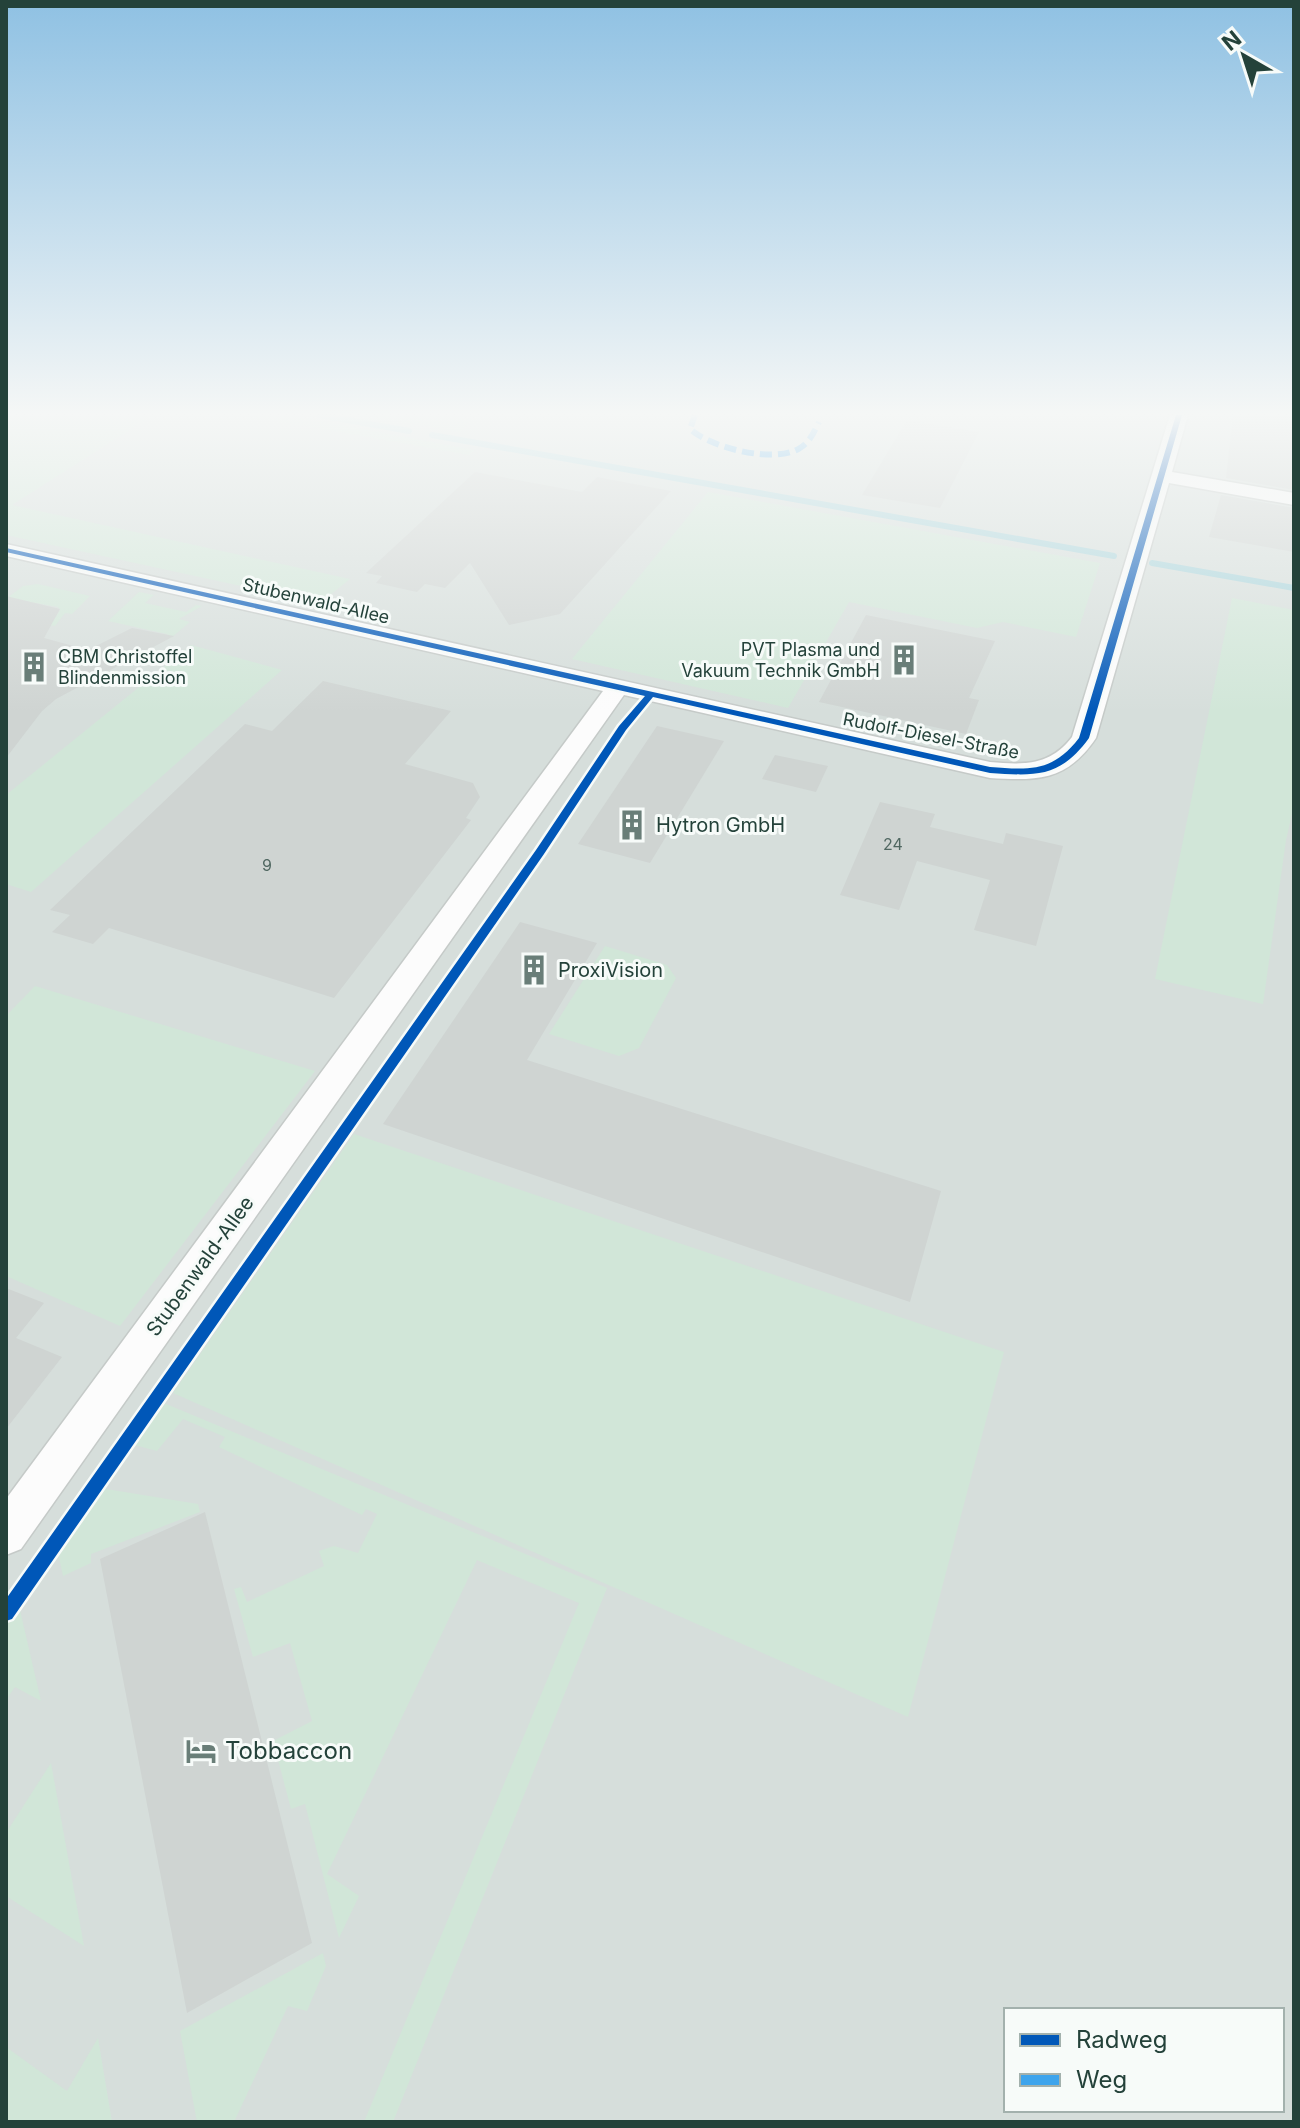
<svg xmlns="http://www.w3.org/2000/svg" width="1300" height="2128" viewBox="0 0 1300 2128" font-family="Inter,sans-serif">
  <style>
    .built { fill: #d6dedb; fill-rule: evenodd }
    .green { fill: #d1e6d8 }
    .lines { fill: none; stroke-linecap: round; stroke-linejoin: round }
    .stream { stroke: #a9d4db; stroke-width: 6 }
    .building { fill: #cfd4d2 }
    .street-casing { stroke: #c5cac8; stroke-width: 3 }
    .street { fill: #fcfcfc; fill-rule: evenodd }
    .quiet { stroke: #3ea4ec; stroke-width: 6; stroke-dasharray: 12 6; stroke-linecap: butt }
    .cycleway-casing { stroke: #f7fbf9; stroke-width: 5 }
    .cycleway { fill: #0057b8; fill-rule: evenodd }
    .labels { text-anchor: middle; stroke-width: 6; stroke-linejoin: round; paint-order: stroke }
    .number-label { font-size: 16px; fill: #506761 }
    .far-street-label { font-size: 18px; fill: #24423a; stroke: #f7fbf9 }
    .far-poi-label { font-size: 18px; fill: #24423a; stroke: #f7fbf9; text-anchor: end }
    .poi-label { font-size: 20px; fill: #24423a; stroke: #f7fbf9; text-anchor: start }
    .street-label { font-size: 20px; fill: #24423a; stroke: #f7fbf9 }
    .near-poi-label { font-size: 24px; fill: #24423a; stroke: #f7fbf9; text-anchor: start }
  </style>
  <rect width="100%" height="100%" fill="#e8edeb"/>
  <path class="built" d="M 6,415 L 1294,415 L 1294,2122 L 6,2122 ZM 1006,2010 L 1282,2010 L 1282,2110 L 1006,2110 Z"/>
  <g class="green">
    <path d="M 6,415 L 153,415 L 12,505 L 350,579 L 320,603 L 6,535 Z"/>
    <path d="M 244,415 L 288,415 L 474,450 L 469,455 Z"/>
    <path d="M 367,415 L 447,415 L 472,419 L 460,432 Z"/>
    <path d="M 708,492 L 1100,563 L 1076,637 L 1003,622 L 977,628 L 849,602 L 788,708 L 572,659 Z"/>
    <path d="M 38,584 L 90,596 L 72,614 L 65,613 L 55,626 L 50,625 L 60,610 L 58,607 L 7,598 L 23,586 Z"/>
    <path d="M 139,592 L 154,595 L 145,603 L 186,612 L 196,605 L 202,606 L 179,619 L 190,622 L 171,638 L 167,634 L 108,621 Z"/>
    <path d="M 1232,598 L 1294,610 L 1294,805 L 1286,840 L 1263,1004 L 1155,979 Z"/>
    <path d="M 191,645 L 282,670 L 31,892 L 6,884 L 6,795 Z"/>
    <path d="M 605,946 L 667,965 L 676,978 L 639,1048 L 619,1056 L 549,1034 Z"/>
    <path d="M 35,986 L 315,1071 L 120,1326 L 6,1276 L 6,1016 Z"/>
    <path d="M 354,1134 L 1004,1352 L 908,1717 L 173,1393 Z"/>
    <path d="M 159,1401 L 607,1588 L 393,2122 L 364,2122 L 579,1603 L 477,1560 L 327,1874 L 359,1896 L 339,1938 L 305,1804 L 291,1809 L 273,1741 L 312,1721 L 290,1643 L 253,1657 L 234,1589 L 241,1587 L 247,1602 L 324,1566 L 319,1551 L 334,1546 L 358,1553 L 377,1514 L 366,1509 L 362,1515 L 219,1447 L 225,1437 L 183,1419 L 157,1451 L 131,1444 Z"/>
    <path d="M 100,1488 L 198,1504 L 200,1512 L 91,1554 L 91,1563 L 63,1576 L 57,1548 Z"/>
    <path d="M 16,1609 L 20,1610 L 41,1701 L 15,1687 L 6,1700 L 6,1622 Z"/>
    <path d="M 51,1763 L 84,1946 L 6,1896 L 6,1833 Z"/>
    <path d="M 323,1953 L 326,1966 L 307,2011 L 288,2006 L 234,2122 L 197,2122 L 180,2031 Z"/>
    <path d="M 98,2038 L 112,2122 L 6,2122 L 6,2047 L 67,2091 Z"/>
  </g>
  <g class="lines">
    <g class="stream">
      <path d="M 319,415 L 409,431"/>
      <path d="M 432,435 L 1114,556"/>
      <path d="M 1152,563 L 1294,588"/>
    </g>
  </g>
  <g class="building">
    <path d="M 1233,415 L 1294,415 L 1294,490 L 1226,478 Z"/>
    <path d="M 907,420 L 979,432 L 940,508 L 862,495 Z"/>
    <path d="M 475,472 L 582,492 L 597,477 L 671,491 L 560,614 L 509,625 L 470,563 L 445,588 L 425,584 L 417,592 L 376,583 L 382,576 L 366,573 Z"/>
    <path d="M 1221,495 L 1294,508 L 1294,552 L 1209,537 Z"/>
    <path d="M 6,596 L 60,609 L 44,638 L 88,650 L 132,628 L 174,636 L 56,699 L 42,711 L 6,758 Z"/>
    <path d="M 866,615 L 995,641 L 969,698 L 979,700 L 966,734 L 819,702 Z"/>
    <path d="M 323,681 L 451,711 L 405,764 L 473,783 L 480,797 L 466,818 L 471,820 L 334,998 L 109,928 L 93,944 L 52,932 L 70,915 L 50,910 L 245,724 L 272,731 Z"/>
    <path d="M 657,726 L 724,741 L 650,863 L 578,844 Z"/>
    <path d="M 775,755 L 828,766 L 816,792 L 762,779 Z"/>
    <path d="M 880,802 L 935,814 L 930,827 L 1003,844 L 1006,833 L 1063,846 L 1036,946 L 974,930 L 990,880 L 917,861 L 899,910 L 840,895 Z"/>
    <path d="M 520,922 L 597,943 L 527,1060 L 941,1191 L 910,1302 L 383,1124 Z"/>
    <path d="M 6,1288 L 44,1303 L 16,1338 L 62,1357 L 6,1429 Z"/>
    <path d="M 205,1512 L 312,1943 L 187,2013 L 100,1559 Z"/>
  </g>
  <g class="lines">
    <g class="street-casing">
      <path id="street" d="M 1170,415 L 1188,415 L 1172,472 L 1294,493 L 1294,505 L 1169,483 L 1096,738 C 1067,781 1038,781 990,778 L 624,695 L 21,1549 L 6,1555 L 6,1499 L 603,691 L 6,556 L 6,544 L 990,762 C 1024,765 1050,766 1072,737 Z"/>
    </g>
    <use href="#street" class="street"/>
    <path class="quiet" d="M 695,415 L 690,429 C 711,448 775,464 800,448 C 810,442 814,432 819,422"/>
    <g class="cycleway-casing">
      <path id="cycleway" d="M 1176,415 L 1182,415 L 1089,738 C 1060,778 1036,776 990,773 L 653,697 L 626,730 L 544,854 L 12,1619 L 6,1621 L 6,1599 L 536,850 L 619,726 L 645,696 L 6,552 L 6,548 L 990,767 C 1030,770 1053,772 1079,738 Z"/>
    </g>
    <use href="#cycleway" class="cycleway"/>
  </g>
  <linearGradient id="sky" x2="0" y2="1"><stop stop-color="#8fc1e3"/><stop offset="0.58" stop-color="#f5f7f6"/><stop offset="1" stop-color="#f5f7f6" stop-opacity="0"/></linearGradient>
  <rect width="1300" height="713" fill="url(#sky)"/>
  <defs>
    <g id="building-bare" transform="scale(2.4)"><path d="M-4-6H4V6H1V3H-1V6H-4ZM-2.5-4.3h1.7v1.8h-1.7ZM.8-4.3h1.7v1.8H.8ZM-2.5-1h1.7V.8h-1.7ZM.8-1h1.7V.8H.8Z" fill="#697e78" stroke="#f7fbf9" stroke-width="2.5" paint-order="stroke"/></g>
    <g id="hotel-bare" transform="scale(2.4)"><path d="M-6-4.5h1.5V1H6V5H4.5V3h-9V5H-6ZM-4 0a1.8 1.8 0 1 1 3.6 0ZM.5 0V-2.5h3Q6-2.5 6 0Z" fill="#697e78" stroke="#f7fbf9" stroke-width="2.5" paint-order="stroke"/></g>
  </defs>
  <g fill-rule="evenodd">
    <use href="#building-bare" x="904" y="660"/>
    <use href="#building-bare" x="34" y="667"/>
    <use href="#building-bare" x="632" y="825"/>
    <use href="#building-bare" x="534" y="970"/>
    <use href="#hotel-bare" x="201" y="1751"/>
  </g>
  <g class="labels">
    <g class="number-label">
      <text x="893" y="850">24</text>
      <text x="267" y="871">9</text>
    </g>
    <g class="far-street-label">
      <text transform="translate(316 601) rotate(13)" y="6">Stubenwald-Allee</text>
      <text transform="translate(931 736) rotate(11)" y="6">Rudolf-Diesel-Straße</text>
    </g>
    <g class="far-poi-label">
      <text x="880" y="656">PVT Plasma und<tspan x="880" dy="21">Vakuum Technik GmbH</tspan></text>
      <text x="58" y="663" text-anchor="start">CBM Christoffel<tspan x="58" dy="21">Blindenmission</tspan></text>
    </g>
    <g class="poi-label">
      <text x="656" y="832">Hytron GmbH</text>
      <text x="558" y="977">ProxiVision</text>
    </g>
    <g class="street-label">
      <text transform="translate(200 1266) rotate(-54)" y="7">Stubenwald-Allee</text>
    </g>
    <g class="near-poi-label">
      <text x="225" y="1759">Tobbaccon</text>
    </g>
  </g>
  <rect width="1300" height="2128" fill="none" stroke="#24423a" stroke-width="16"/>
  <rect x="1004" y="2008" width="280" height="104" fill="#f7fbf9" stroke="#a3b1ad" stroke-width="2"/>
  <rect x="1020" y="2034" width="40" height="12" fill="#0057b8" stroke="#a3b1ad" stroke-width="2"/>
  <text x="1076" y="2048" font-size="24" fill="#24423a">Radweg</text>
  <rect x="1020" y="2074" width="40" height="12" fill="#3ea4ec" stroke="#a3b1ad" stroke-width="2"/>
  <text x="1076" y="2088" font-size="24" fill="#24423a">Weg</text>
  <g transform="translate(1244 56) rotate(321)" stroke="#f7fbf9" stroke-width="6" paint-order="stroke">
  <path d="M0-6L14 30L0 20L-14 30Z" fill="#24423a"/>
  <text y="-12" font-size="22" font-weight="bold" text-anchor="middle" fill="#24423a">N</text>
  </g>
</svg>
